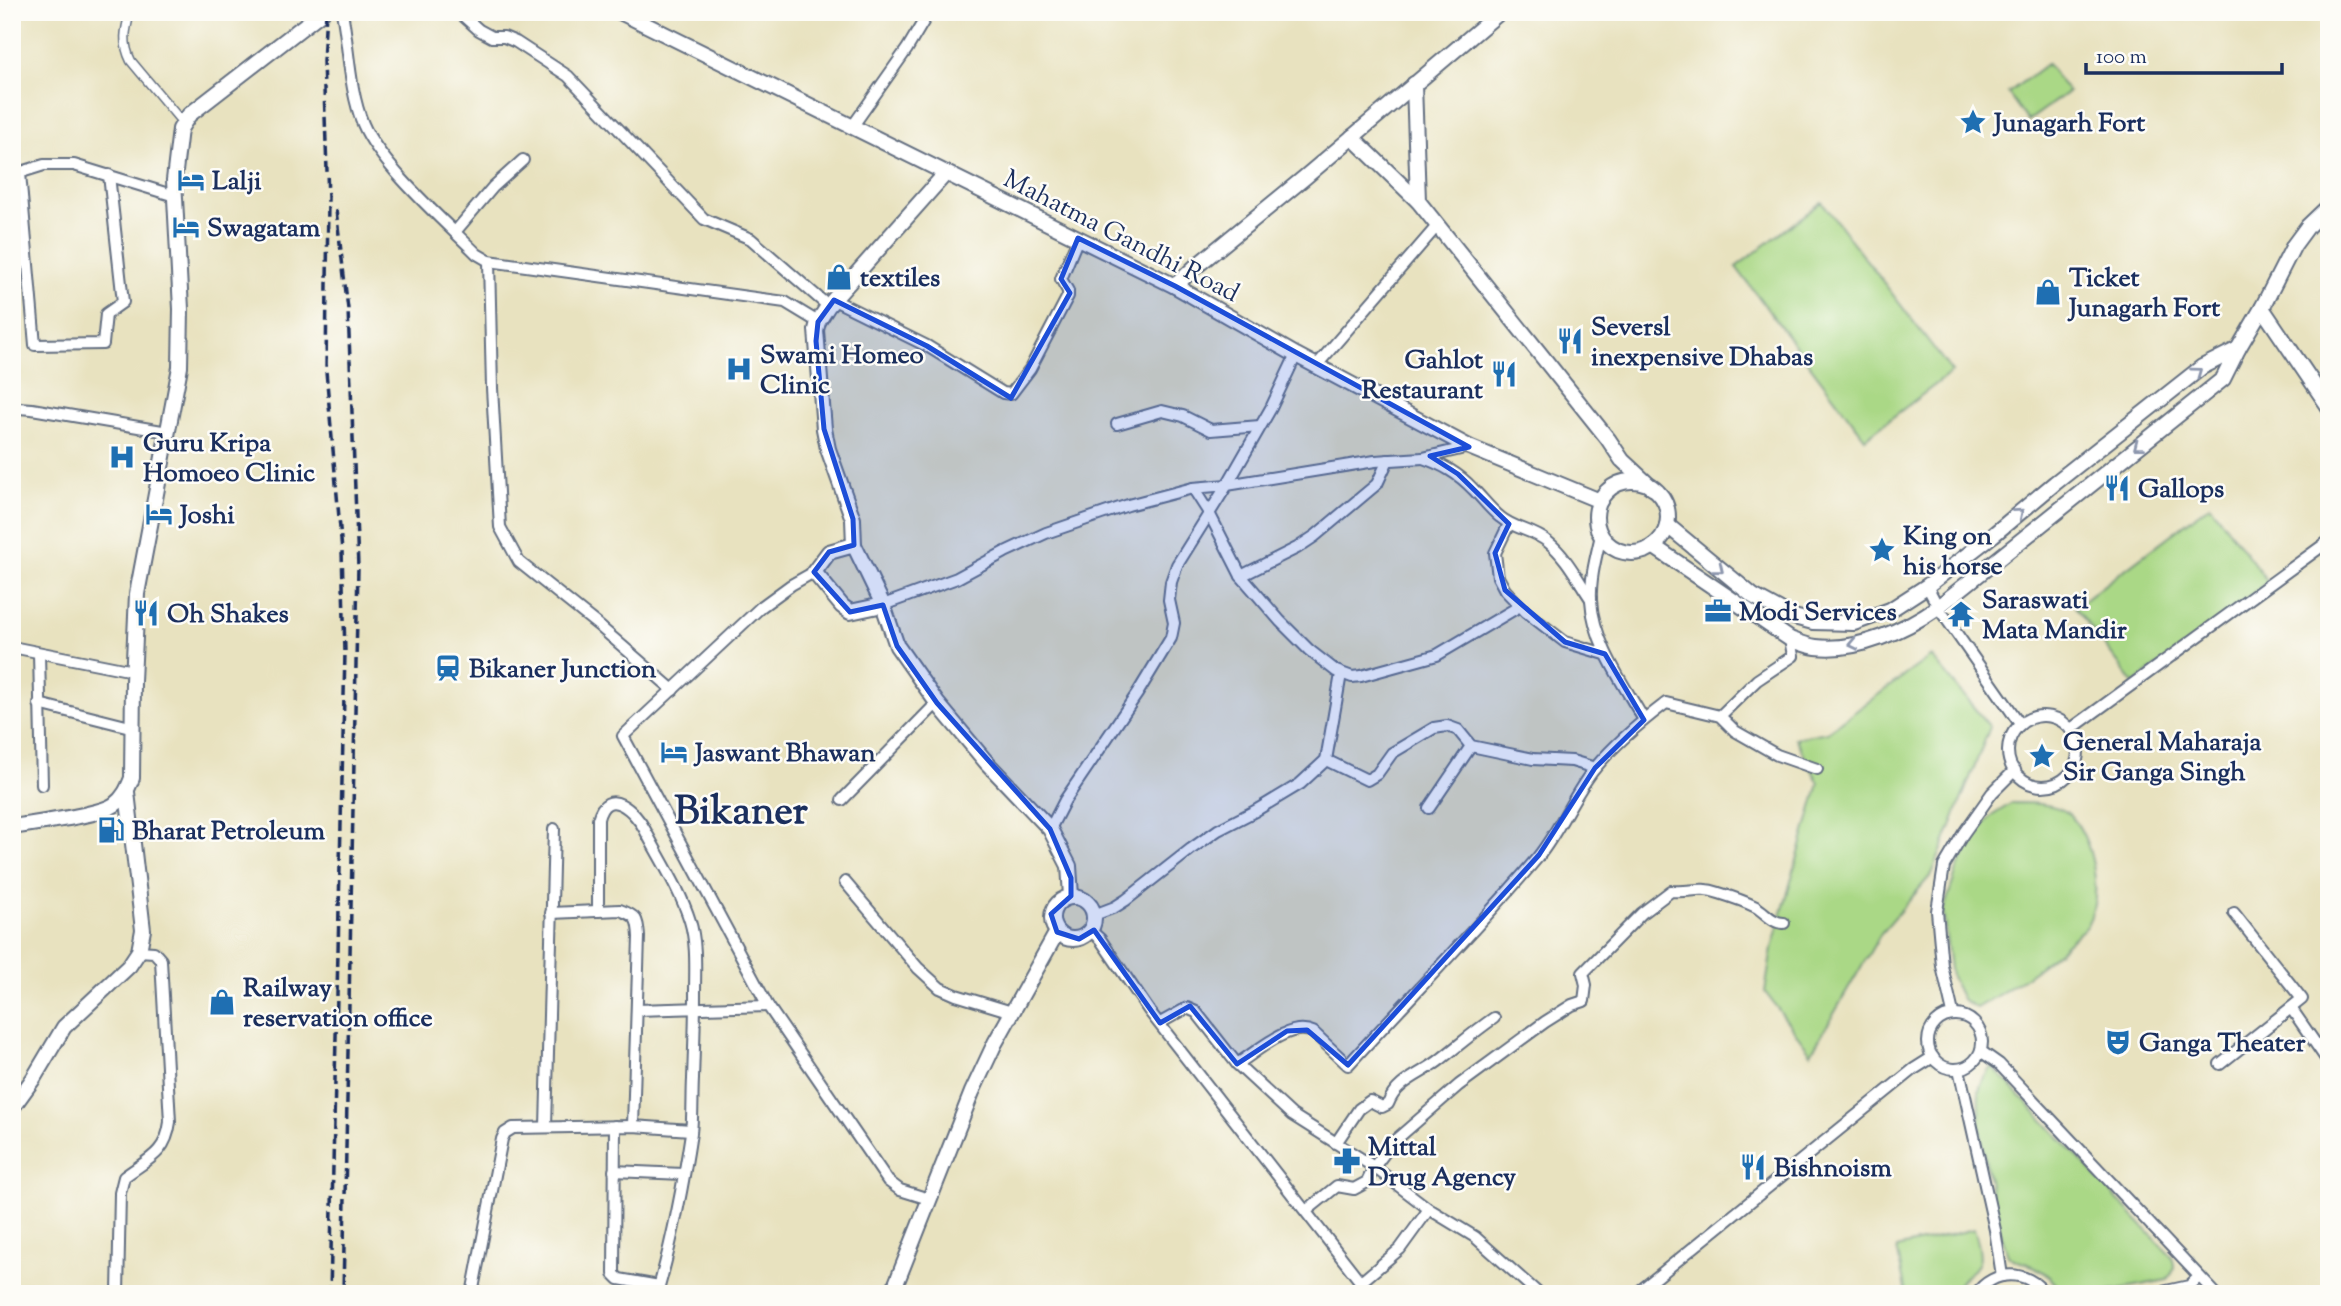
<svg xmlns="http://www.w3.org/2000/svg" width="2341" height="1306" viewBox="0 0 2341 1306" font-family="'Sorts Mill Goudy',serif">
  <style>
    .green { fill: #aad886; stroke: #628472; stroke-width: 2 }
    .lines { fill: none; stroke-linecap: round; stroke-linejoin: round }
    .pedestrian-casing { stroke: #636e80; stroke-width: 11 }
    .minor-casing { stroke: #636e80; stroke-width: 14 }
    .tertiary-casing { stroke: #636e80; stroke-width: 18 }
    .pedestrian { stroke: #fff; stroke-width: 8 }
    .minor { stroke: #fff; stroke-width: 10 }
    .tertiary { stroke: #fff; stroke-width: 14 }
    .rail { stroke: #1b2f5e; stroke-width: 3.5; stroke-dasharray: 10 5; stroke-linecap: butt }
    .oneway { stroke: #8d97ae }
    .marked { fill: #1d4ed8; fill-opacity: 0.2; stroke: #1d4ed8; stroke-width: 5; stroke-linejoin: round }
    .labels { text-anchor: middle; stroke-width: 5; stroke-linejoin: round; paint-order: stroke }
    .poi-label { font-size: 26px; font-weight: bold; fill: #1b2f5e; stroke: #fdfcf7; text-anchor: start }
    .street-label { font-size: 26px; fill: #1b2f5e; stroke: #fdfcf7 }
    .town-label { font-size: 40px; font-weight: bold; fill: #1b2f5e; stroke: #fdfcf7 }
  </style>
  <rect width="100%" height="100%" fill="#fdfcf7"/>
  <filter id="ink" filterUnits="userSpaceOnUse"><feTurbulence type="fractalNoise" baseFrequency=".0143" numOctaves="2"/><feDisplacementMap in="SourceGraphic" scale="14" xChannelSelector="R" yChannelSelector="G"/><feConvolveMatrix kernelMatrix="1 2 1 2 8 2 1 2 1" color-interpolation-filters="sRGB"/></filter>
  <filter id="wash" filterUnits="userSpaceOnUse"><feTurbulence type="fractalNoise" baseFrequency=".00686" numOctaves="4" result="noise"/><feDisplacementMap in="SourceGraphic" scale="28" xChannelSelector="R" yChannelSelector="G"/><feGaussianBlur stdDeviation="1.57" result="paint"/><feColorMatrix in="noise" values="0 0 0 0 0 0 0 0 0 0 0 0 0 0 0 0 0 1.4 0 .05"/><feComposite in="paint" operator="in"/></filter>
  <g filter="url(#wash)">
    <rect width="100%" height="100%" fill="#e8e2bf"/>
    <g class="green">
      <path d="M 2047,64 L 2068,92 L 2028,121 L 2008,93 Z"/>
      <path d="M 1822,202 L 1952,372 L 1865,438 L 1736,267 Z"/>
      <path d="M 2210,505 L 2268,582 L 2134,684 L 2075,607 Z"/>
      <path d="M 1931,656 L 1990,727 L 1932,874 L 1881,933 L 1811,1053 L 1765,992 L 1772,948 L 1819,783 L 1795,738 L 1827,732 Z"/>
      <path d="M 2012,803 C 2028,803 2057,803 2069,814 C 2093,838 2104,894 2087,925 C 2084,930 2076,935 2072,939 C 2043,967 2011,988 1976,1008 L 1962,999 L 1951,977 L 1943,912 L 1958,867 L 1975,837 L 1990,817 Z"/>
      <path d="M 1991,1067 L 1994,1068 L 2172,1257 C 2176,1266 2174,1273 2167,1280 L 2093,1294 L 2064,1294 C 2056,1283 2047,1273 2035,1267 C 2026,1262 2016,1263 2008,1255 C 1997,1226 1973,1115 1980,1087 C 1982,1080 1987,1073 1991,1067 Z"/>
      <path d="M 1974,1229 C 1991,1281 1967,1259 1954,1294 L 1906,1294 L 1897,1248 Z"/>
    </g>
  </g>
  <g filter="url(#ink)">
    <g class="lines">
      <g class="pedestrian-casing">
        <path id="pedestrian" d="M 130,12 C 125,31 122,43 131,61 L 182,122"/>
      </g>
      <g class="minor-casing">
        <g id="minor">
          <path d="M 342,12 C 349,48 349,90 363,124 C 381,166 444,221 477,254 L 489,261 L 785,302 L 818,322"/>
          <path d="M 459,12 L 479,30 L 492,37 L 504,37 L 516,42 L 568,76 L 704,219 L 751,239 L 828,306"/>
          <path d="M 852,127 L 907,49 L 929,12"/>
          <path d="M 20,173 L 35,345 L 103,344 L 106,314 L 123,302 L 109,175"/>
          <path d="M 12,175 L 44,165 L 74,165 L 175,196"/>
          <path d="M 455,232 L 493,187 L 523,160"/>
          <path d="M 489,261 L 492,388 L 500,527 L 519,562 L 598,625 L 673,690"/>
          <path d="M 834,300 L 927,346 L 1003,393 L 1011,394 L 1030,369 L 1068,296 L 1068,291 L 1061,279 L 1078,238"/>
          <path d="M 1317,365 L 1438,225"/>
          <path d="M 12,411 L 18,408 L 32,409 L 168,432"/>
          <path d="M 1117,424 L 1162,411 L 1183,416 L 1211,430 L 1260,426"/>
          <path d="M 1423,458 C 1443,465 1458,473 1473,489 C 1482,498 1490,509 1500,517 C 1514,529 1534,530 1548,542 C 1566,556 1578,580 1591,599"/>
          <path d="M 1193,488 L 1209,513 L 1241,576 L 1280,621 L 1309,650 L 1336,671 L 1352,677 L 1361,676 L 1437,655 L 1520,606"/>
          <path d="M 1509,524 L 1495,553 L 1498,577 L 1505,590 L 1526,612 L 1565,642 L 1605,654"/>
          <path d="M 1601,535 C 1596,557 1590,578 1591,600 C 1593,642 1624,685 1644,720"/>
          <path d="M 814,572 L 791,585 L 761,607 L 623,736 L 768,1006 L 888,1181 L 900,1190 L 929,1199"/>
          <path d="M 1241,576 L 1297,548 L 1315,536 L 1377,484 L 1388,460"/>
          <path d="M 1927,586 L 1938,607 L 2020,724"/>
          <path d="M 883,605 L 957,578 L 1005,552 L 1046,533 L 1128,505 L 1193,488 L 1227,485 L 1375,461 L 1423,458 L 1469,447"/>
          <path d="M 12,647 L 133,671"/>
          <path d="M 39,653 L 42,785"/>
          <path d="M 39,704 L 134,728"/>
          <path d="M 1720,716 L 1757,680 L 1793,656 L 1790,639"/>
          <circle cx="2043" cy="751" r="35"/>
          <path d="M 2071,729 L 2329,541"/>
          <path d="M 1326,760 L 1367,780 L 1377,774 L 1392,753 L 1434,728 L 1447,726 L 1458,730 L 1471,746 L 1533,759 L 1572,761 L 1595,768"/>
          <path d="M 842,800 L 937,703"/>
          <path d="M 1429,808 L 1471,746"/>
          <path d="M 1050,829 L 1065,800 L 1137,694 L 1171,638 L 1174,623 L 1169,600 L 1171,582 L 1177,565 L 1227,485 L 1271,408 L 1296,355"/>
          <path d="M 845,882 L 918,968 L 940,988 L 956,995 L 1012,1012"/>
          <path d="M 598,911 L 598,819 C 607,784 636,812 645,830 C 660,859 680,889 690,921 C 697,944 695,970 695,994 C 695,1023 694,1051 693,1079 C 692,1097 693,1115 691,1133 C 683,1186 672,1242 657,1294"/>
          <path d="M 551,913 L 620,910 C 637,916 638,919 639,937 L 633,1126"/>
          <path d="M 1094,915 L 1115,907 L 1126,900 L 1191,849 L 1218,830 L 1255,811 L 1300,784 L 1326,760 L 1341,674"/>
          <path d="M 1091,931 L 1100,939 L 1150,1012 L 1370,1294"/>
          <path d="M 2291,1008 L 2329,1063"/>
          <path d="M 637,1010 L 768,1006"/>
          <path d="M 1953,1013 L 1942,966 L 1937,911 L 1944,866 L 1963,834 L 1992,793 L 2015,770"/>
          <circle cx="1955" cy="1042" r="27"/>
          <path d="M 1160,1023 L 1187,1008 L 1196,1012 L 1237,1064 L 1292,1115 L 1374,1167 L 1429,1209 L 1475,1237 L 1539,1294"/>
          <path d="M 1982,1052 L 1999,1064 L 2216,1294"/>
          <path d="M 1237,1064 C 1257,1052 1289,1021 1313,1032 L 1348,1065 C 1411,996 1477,929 1538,857 C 1560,830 1573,795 1595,768 C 1615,744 1641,722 1666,703 L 1720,716 L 1735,731 L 1777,755 L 1817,769"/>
          <path d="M 2220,1064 L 2302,999 L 2234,913"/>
          <path d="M 1959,1069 L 1995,1230 L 2002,1276"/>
          <path d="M 615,1126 L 614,1274 L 619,1279 L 659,1286"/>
          <path d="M 546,1127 L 554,829"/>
          <path d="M 1336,1143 L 1359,1109 L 1370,1101 L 1382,1107 L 1388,1104 C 1397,1080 1423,1074 1441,1059 C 1459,1045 1475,1031 1494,1018"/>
          <path d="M 614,1171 L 683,1174"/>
          <path d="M 1306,1211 L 1337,1186 L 1354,1189 L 1367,1182 L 1374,1167 L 1392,1143 L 1459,1085 L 1545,1022 L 1572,1005 L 1584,1001 L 1586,985 L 1583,973 L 1642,913 L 1671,891 C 1692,893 1698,886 1719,893 C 1732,897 1744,901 1756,907 C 1766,913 1772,923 1784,923"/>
          <path d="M 1361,1282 L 1400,1249 L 1429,1209"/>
          <path d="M 118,1294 L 120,1193 L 124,1177 C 148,1159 166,1154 170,1122 L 161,960 L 154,952 L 139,951"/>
          <path d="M 472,1294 L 502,1139 L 505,1133 L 513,1128 L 633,1126 L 691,1130"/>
          <path d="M 1636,1294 L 1914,1069 L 1933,1057"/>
          <path d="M 1976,1294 C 1994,1269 2027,1269 2045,1294"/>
          <path d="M 2153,1294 L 2189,1286 L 2199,1277"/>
        </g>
      </g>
      <g class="tertiary-casing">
        <g id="tertiary">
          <path d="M 620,12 L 1175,286 L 1296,355 L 1469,447 L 1600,501"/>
          <path d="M 1414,84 L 1418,201"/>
          <path d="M 1352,137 L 1418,201 L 1608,439 L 1622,460 L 1652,488"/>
          <path d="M 1175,286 L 1194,268 L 1304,178 L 1500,12"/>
          <path d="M 2262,308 L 2329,407"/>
          <circle cx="1632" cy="517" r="36"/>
          <path d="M 1667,525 L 1753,596 L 1790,616 L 1813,622 L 1854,623 L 1890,610 L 1927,586 L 1993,535 L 2055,483 L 2202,367 L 2238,349 L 2262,308 L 2294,245 L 2308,226 L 2329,206"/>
          <path d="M 854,545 L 853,519 L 828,449 L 824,429 L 816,330 L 818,322 L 828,306 L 946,173"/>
          <path d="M 854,545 L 883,605 L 850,612 L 842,606 L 814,572 L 829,552 Z"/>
          <path d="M 1653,546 L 1790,639 C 1798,642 1807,646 1816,647 C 1858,652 1905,630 1938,607 L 2223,379 L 2238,349"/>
          <path d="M 883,605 L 897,646 L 937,703 L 987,763 L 1050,829 L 1069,866 L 1071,896"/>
          <path d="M 12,827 C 35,823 98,816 114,805 C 124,798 128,788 132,778 L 133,681 L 137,594 L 180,367 L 181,309 L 174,180 L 180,129 L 189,115 L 322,12"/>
          <circle cx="1073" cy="918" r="21"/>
          <path d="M 12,1108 L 33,1079 L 64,1027 L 129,966 L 139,951 L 143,930 L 127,792"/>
          <path d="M 892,1294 L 972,1092 L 995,1043 L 1057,932"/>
        </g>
      </g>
      <use href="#pedestrian" class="pedestrian"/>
      <use href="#minor" class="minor"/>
      <use href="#tertiary" class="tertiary"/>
      <g class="rail">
        <path d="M 326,12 L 323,61 L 328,198 L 326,371 L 342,551 L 345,652 L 330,1294"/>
        <path d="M 336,210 L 348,309 L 358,567 L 343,1294"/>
      </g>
    </g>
    <defs><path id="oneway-chevron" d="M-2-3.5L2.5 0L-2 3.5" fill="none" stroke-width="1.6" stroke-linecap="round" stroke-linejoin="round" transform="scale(1.75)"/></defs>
    <g class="oneway">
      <use href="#oneway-chevron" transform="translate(2197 372) rotate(-36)"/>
      <use href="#oneway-chevron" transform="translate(2138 446) rotate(142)"/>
      <use href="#oneway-chevron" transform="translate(2019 513) rotate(-40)"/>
      <use href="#oneway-chevron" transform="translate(1719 569) rotate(39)"/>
      <use href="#oneway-chevron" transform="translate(1853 644) rotate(168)"/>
    </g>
  </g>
  <path class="marked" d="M 1078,238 L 1175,286 L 1469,447 L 1430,456 L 1458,474 L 1509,524 L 1495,553 L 1505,590 L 1565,642 L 1605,654 L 1644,720 L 1595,768 L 1539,855 L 1348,1065 L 1307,1030 L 1287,1031 L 1237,1064 L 1190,1006 L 1160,1023 L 1094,930 L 1079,939 L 1057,932 L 1051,914 L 1071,896 L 1071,878 L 1050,829 L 937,703 L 897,646 L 883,605 L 850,612 L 814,572 L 829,552 L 854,545 L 853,519 L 824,429 L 816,341 L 818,322 L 834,300 L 927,346 L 1011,398 L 1070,293 L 1061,279 Z"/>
  <defs>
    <g id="sight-bare" transform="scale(2.1)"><path d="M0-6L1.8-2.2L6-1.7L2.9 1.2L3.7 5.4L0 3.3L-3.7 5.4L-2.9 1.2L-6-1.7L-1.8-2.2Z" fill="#1f6fb2" stroke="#fdfcf7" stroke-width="2.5" paint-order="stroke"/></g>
    <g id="hotel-bare" transform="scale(2.1)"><path d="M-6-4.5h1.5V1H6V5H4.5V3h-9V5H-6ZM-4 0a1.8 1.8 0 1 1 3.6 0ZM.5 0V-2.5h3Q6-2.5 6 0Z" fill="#1f6fb2" stroke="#fdfcf7" stroke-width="2.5" paint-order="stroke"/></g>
    <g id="shop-bare" transform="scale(2.1)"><path d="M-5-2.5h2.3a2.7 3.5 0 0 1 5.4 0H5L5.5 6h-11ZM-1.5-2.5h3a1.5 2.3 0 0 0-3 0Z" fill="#1f6fb2" stroke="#fdfcf7" stroke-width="2.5" paint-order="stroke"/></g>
    <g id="restaurant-bare" transform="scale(2.1)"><path d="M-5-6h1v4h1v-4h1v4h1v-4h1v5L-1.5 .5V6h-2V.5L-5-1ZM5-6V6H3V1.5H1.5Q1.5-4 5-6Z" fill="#1f6fb2" stroke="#fdfcf7" stroke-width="2.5" paint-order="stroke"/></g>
    <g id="hospital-bare" transform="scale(2.1)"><path d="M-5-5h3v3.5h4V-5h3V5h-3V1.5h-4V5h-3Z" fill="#1f6fb2" stroke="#fdfcf7" stroke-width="2.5" paint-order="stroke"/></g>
    <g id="office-bare" transform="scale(2.1)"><path d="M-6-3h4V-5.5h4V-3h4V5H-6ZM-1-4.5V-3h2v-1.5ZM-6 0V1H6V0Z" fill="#1f6fb2" stroke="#fdfcf7" stroke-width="2.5" paint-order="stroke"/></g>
    <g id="temple-bare" transform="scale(2.1)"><path d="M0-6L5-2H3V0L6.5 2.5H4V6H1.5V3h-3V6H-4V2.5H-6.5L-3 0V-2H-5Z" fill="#1f6fb2" stroke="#fdfcf7" stroke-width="2.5" paint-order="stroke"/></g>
    <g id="station-bare" transform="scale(2.1)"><path d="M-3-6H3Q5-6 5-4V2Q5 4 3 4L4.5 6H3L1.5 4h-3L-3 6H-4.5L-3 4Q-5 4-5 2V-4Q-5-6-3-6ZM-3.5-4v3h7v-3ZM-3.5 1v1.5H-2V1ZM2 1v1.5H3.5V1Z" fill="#1f6fb2" stroke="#fdfcf7" stroke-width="2.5" paint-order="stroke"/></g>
    <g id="fuel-bare" transform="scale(2.1)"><path d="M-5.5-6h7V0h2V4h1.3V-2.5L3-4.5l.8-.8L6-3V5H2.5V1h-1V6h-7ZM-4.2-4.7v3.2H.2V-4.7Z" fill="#1f6fb2" stroke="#fdfcf7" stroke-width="2.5" paint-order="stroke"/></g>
    <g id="theatre-bare" transform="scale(2.1)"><path d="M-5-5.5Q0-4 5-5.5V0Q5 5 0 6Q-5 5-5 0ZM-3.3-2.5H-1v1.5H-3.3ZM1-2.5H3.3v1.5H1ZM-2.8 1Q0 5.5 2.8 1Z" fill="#1f6fb2" stroke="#fdfcf7" stroke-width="2.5" paint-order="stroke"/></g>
    <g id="pharmacy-bare" transform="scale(2.1)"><path d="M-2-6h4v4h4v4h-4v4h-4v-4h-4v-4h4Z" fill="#1f6fb2" stroke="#fdfcf7" stroke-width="2.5" paint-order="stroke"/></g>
  </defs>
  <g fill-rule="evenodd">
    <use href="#sight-bare" x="1973" y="122"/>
    <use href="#hotel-bare" x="191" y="180"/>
    <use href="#hotel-bare" x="186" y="227"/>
    <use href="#shop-bare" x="839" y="277"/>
    <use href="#shop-bare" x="2048" y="292"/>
    <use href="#restaurant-bare" x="1570" y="341"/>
    <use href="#hospital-bare" x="739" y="369"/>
    <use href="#restaurant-bare" x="1504" y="374"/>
    <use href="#hospital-bare" x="122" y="457"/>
    <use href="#restaurant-bare" x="2117" y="488"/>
    <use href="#hotel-bare" x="159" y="514"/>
    <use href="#sight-bare" x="1882" y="550"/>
    <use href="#office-bare" x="1718" y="611"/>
    <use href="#restaurant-bare" x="146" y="613"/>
    <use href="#temple-bare" x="1961" y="614"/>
    <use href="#station-bare" x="448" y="668"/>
    <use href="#hotel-bare" x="674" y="752"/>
    <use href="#sight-bare" x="2042" y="756"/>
    <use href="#fuel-bare" x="111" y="830"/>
    <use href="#shop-bare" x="222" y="1002"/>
    <use href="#theatre-bare" x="2118" y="1042"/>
    <use href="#pharmacy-bare" x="1347" y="1161"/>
    <use href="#restaurant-bare" x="1753" y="1167"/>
  </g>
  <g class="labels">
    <g class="poi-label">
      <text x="1994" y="131">Junagarh Fort</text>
      <text x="212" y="189">Lalji</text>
      <text x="207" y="236">Swagatam</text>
      <text x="860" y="286">textiles</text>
      <text x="2069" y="286">Ticket<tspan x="2069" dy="30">Junagarh Fort</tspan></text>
      <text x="1591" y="335">Seversl<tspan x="1591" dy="30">inexpensive Dhabas</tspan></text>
      <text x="760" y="363">Swami Homeo<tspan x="760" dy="30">Clinic</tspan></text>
      <text x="1483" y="368" text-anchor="end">Gahlot<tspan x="1483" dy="30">Restaurant</tspan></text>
      <text x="143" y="451">Guru Kripa<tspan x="143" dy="30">Homoeo Clinic</tspan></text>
      <text x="2138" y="497">Gallops</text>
      <text x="180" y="523">Joshi</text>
      <text x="1903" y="544">King on<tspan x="1903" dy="30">his horse</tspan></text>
      <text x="1982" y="608">Saraswati<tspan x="1982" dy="30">Mata Mandir</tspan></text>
      <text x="1739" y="620">Modi Services</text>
      <text x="167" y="622">Oh Shakes</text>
      <text x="469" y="677">Bikaner Junction</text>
      <text x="2063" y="750">General Maharaja<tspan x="2063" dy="30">Sir Ganga Singh</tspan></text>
      <text x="695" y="761">Jaswant Bhawan</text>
      <text x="132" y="839">Bharat Petroleum</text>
      <text x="243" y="996">Railway<tspan x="243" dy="30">reservation office</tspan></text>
      <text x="2139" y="1051">Ganga Theater</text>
      <text x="1368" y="1155">Mittal<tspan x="1368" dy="30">Drug Agency</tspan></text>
      <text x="1774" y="1176">Bishnoism</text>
    </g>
    <g class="street-label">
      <text transform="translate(1122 235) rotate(27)" y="9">Mahatma Gandhi Road</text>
    </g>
    <g class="town-label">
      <text x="741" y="823">Bikaner</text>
    </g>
  </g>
  <rect width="2341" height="1306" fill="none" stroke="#fdfcf7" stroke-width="42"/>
  <path d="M2086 63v10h196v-10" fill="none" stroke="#1b2f5e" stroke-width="3.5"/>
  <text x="2096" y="63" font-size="21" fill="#1b2f5e" stroke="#fdfcf7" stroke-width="5" paint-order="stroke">100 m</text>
</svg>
